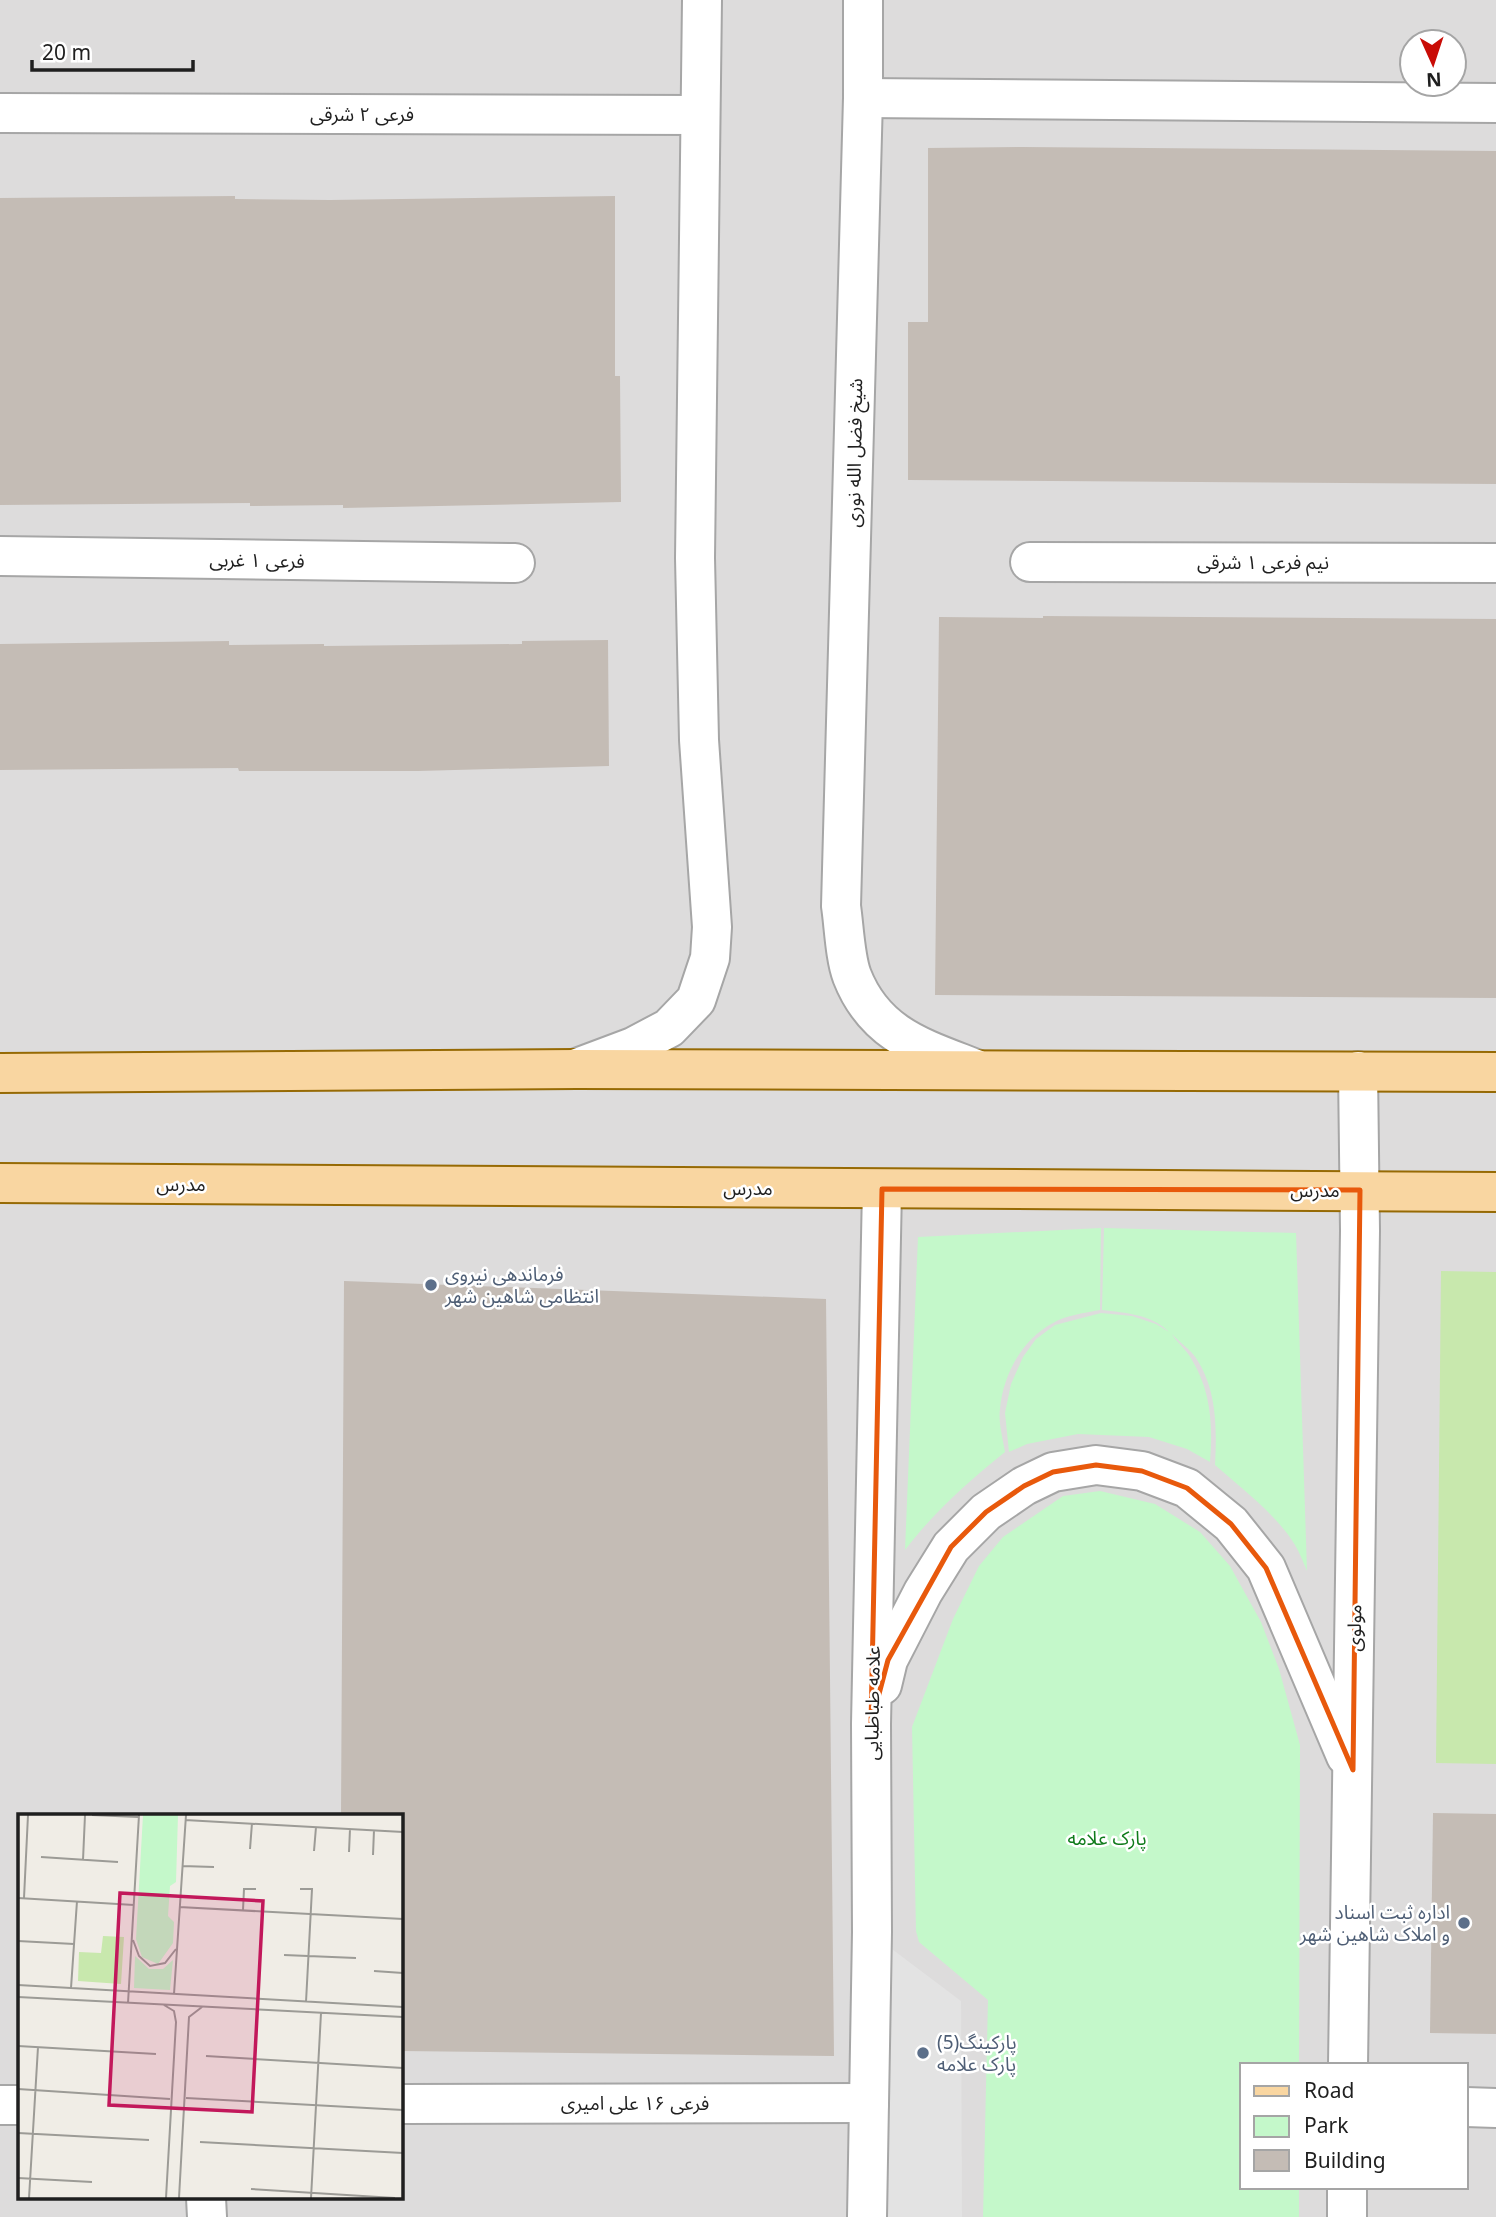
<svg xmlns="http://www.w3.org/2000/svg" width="1496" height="2217" viewBox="0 0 1496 2217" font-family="'Noto Sans','Noto Sans Arabic',sans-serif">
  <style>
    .residential { fill: #dddcdc; fill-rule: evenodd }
    .grass { fill: #c8e8ad }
    .park { fill: #c4f8ca }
    .parking { fill: #e3e3e3 }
    .building { fill: #c4bcb5 }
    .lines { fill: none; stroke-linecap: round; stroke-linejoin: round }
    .minor-casing { stroke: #a6a6a6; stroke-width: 42 }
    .major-casing { stroke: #966a04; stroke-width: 42 }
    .minor { stroke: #fff; stroke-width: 38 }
    .major { stroke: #f9d6a1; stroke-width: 38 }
    .marked { fill: none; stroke: #e8590c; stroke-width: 5; stroke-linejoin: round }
    .service-dot { fill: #5c6f8a; stroke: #fff; stroke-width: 2.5 }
    .labels { text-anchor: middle; stroke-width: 5; stroke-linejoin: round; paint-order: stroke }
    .street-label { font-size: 19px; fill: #1f1f1f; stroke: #fff }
    .service-label { font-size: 19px; fill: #4e5e75; stroke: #fff; text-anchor: start }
    .park-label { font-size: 19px; fill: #0f7b1b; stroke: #fff }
    .inset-road { fill: none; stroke: #9c9b96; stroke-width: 2 }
    .view { fill: #c2185b; fill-opacity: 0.15; stroke: #c2185b; stroke-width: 3.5 }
    .inset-edge { fill: none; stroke: #1f1f1f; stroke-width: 3.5 }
  </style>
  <rect width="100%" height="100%" fill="#f0ede6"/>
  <path class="residential" d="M 0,0 L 1496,0 L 1496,2217 L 0,2217 ZM 1412,42 L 1454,42 L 1454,84 L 1412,84 ZM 19,1816 L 401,1816 L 401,2198 L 19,2198 ZM 1242,2065 L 1466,2065 L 1466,2187 L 1242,2187 Z"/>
  <path class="grass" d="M 1441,1271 L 1496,1272 L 1496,1764 L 1436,1763 Z"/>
  <g class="park">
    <path d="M 1101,1228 L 1100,1310 C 1085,1313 1066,1315 1053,1323 C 1022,1339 1003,1375 1000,1409 C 998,1422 1003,1439 1005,1452 C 968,1482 934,1512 905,1550 L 918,1237 Z"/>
    <path d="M 1104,1228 L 1296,1233 L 1307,1571 C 1303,1562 1300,1553 1295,1545 C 1277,1515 1241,1488 1215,1465 C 1217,1428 1217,1390 1196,1358 C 1190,1349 1179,1342 1172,1334 C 1176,1342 1187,1350 1192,1360 C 1211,1391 1213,1426 1210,1462 L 1187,1449 L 1149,1437 L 1078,1434 L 1027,1444 L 1009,1452 L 1005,1413 L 1011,1384 L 1023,1357 L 1036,1339 L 1055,1325 L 1101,1313 L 1132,1316 L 1156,1324 L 1169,1332 C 1151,1314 1126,1313 1102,1310 Z"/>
    <path d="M 1100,1491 L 1155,1504 L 1200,1532 L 1230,1566 L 1261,1622 L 1279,1669 L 1300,1745 L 1299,2065 L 1242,2065 L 1242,2187 L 1299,2187 L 1299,2217 L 983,2217 L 988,2000 L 919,1942 L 916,1931 L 912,1727 L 953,1619 L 979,1566 L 1003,1537 L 1063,1496 Z"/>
  </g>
  <path class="parking" d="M 884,1943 L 961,2001 L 962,2217 L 884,2217 Z"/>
  <g class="building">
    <path d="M 1023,147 L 1496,151 L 1496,484 L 908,480 L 908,322 L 928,322 L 928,148 Z"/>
    <path d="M 235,196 L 235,199 L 330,200 L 615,196 L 615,376 L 620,376 L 621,502 L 343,508 L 343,505 L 250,506 L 250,503 L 0,505 L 0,198 Z"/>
    <path d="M 1043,616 L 1496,619 L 1496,998 L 935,995 L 939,617 L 1043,618 Z"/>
    <path d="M 608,640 L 609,766 L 418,771 L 239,771 L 238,768 L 0,770 L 0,644 L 229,641 L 229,645 L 324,644 L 324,646 L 522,644 L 522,641 Z"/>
    <path d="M 344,1281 L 826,1299 L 834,2056 L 401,2051 L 401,1816 L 341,1816 Z"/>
    <path d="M 1433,1813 L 1496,1814 L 1496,2034 L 1430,2033 Z"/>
  </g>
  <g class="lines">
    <g class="minor-casing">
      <g id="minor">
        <path d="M 863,0 L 863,98 L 841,906 C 844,926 845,958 852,976 C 875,1035 922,1048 976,1069"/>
        <path d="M 863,98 L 1496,103"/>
        <path d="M 0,113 L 700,115"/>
        <path d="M 0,556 L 515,563"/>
        <path d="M 1030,562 L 1496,563"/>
        <path d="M 577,1068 L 633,1047 L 669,1028 L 696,1000 L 710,958 L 712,927 L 699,740 L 695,558 L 702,0"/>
        <path d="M 882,1685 L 888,1660 L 923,1592 L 951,1547 L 986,1512 L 1024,1486 L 1053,1472 L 1096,1465 L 1142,1471 L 1187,1488 L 1231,1524 L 1266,1568 L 1346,1756"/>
        <path d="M 1348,2065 L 1360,1231 L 1358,1071"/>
        <path d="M 401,2104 L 869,2103"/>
        <path d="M 0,2105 L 19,2105"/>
        <path d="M 1466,2107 L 1496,2108"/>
        <path d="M 206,2198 L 207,2217"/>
        <path d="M 867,2217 L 872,1932 L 871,1724 L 882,1189"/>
        <path d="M 1347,2217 L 1347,2187"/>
      </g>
    </g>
    <g class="major-casing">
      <g id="major">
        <path d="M 0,1073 L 577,1069 L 1496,1072"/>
        <path d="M 0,1183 L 1496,1192"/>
      </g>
    </g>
    <use href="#minor" class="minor"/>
    <use href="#major" class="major"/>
  </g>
  <path class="marked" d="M 882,1189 L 1360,1190 L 1353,1770 L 1266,1568 L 1231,1524 L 1187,1488 L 1142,1471 L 1096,1465 L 1053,1472 L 1024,1486 L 986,1512 L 951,1547 L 888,1660 L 871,1724 Z"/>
  <g class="service-dot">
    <circle cx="431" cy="1285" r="7"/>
    <circle cx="1464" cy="1923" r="7"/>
    <circle cx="923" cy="2053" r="7"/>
  </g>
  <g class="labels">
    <g class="street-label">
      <text x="362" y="121">فرعی ۲ شرقی</text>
      <text transform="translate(854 453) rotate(-89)" y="7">شیخ فضل الله نوری</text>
      <text transform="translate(257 560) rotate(1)" y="7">فرعی ۱ غربی</text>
      <text x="1263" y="569">نیم فرعی ۱ شرقی</text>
      <text x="181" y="1191">مدرس</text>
      <text x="748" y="1195">مدرس</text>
      <text x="1315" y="1197">مدرس</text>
      <text transform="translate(1354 1628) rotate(-89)" y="7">مولوی</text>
      <text transform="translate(872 1703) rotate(-89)" y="7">علامه طباطبایی</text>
      <text x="635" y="2110">فرعی ۱۶ علی امیری</text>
    </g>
    <g class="service-label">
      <text x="445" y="1281">فرماندهی نیروی<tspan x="445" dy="22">انتظامی شاهین شهر</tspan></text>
      <text x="1450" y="1919" text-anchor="end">اداره ثبت اسناد<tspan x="1450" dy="22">و املاک شاهین شهر</tspan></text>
      <text x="937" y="2049">پارکینگ(5)<tspan x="937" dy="22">پارک علامه</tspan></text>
    </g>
    <g class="park-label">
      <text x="1107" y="1845">پارک علامه</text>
    </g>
  </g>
  <g transform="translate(18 1814)">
    <rect width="385" height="385" fill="#f0ede6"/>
    <path d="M 85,122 L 106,123 L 103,170 L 60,167 L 61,138 L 83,139 Z" fill="#c8e8ad"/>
    <path d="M 125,1 L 160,1 L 158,68 L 152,72 L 150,102 L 156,108 L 155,129 L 140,150 L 124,143 L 118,125 ZM 117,142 L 131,155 L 145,155 L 155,146 L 152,176 L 116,174 Z" fill="#c4f8ca"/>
    <path class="inset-road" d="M 74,1 L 120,3M 167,6 L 385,18M 232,35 L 234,9M 296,37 L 298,13M 331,38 L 332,15M 355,41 L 356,16M 23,43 L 100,48M 65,46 L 67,1M 164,52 L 196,53M 282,75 L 294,75 L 288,188M 0,84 L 116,91M 6,84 L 10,1M 161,93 L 385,105M 225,96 L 226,75 L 238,75M 115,126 L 121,142 L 132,152 L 147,149 L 158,135M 0,127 L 56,130M 266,141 L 338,144M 356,157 L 385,159M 0,171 L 385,193M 53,174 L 59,87M 156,180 L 168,1M 0,183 L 385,203M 110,189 L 121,1M 146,191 L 156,197 L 158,208 L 148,384M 0,232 L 138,240M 188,242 L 385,254M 0,275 L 152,285M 168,284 L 385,296M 0,319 L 131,326M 182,328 L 385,339M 0,364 L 74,368M 233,375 L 377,384M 11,384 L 20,233M 161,384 L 171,203 L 184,193M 293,384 L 303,199"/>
    <path class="view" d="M 102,79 L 245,87 L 234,298 L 91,291 Z"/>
    <rect width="385" height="385" class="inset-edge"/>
  </g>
  <rect x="1240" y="2063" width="228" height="126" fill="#ffffff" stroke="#a5a5a5" stroke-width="2"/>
  <rect x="1254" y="2086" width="35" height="10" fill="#f9d6a1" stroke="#a5a5a5" stroke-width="2"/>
  <text x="1304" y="2098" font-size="21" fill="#1f1f1f">Road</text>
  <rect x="1254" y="2116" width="35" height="21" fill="#c4f8ca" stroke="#a5a5a5" stroke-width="2"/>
  <text x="1304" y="2133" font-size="21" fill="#1f1f1f">Park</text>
  <rect x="1254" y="2150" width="35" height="21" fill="#c4bcb5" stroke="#a5a5a5" stroke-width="2"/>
  <text x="1304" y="2168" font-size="21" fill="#1f1f1f">Building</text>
  <g transform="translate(1433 63) rotate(177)"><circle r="33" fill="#ffffff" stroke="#a5a5a5" stroke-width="2"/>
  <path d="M0-5L12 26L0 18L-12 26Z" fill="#c90c06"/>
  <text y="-10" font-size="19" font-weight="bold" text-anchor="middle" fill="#1f1f1f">N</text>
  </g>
  <path d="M32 60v10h161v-10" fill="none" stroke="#1f1f1f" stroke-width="3.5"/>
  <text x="42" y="60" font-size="21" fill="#1f1f1f" stroke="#ffffff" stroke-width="5" paint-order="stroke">20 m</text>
</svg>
